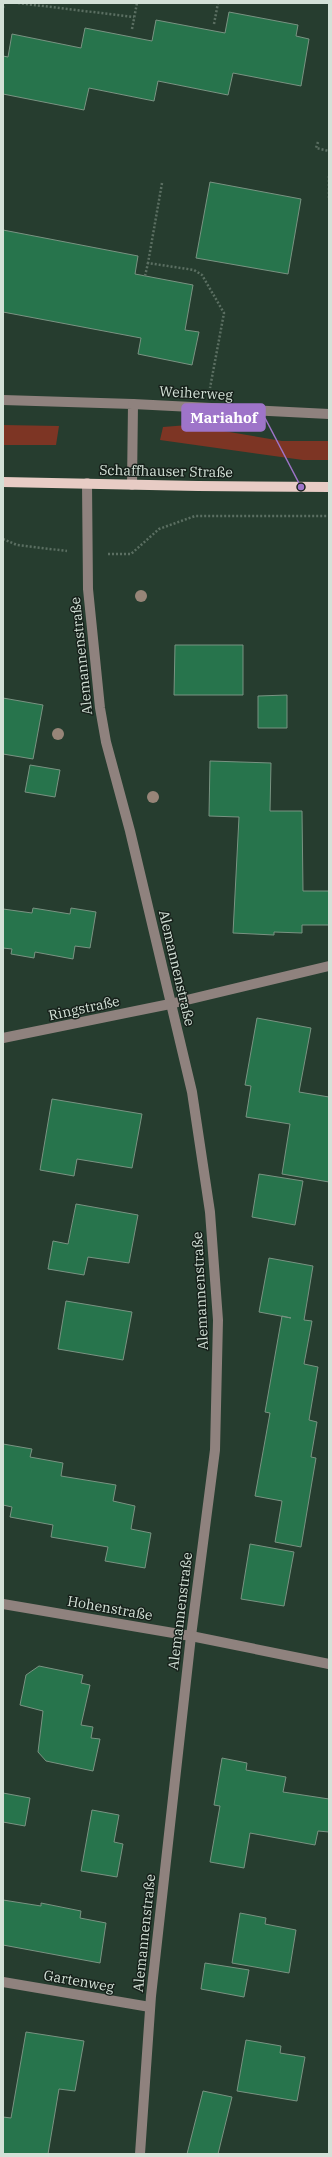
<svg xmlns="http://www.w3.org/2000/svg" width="332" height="2157" viewBox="0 0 332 2157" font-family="'IBM Plex Serif',serif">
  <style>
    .green { fill: #7d3524 }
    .building { fill: #27744c; stroke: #799382 }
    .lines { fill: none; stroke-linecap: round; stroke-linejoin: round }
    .path { stroke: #5b6f62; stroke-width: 2.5; stroke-dasharray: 2 2; stroke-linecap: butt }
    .minor { stroke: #8f827e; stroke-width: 10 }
    .major { stroke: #e8ccc5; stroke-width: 10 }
    .tree { fill: #978578 }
    .labels { text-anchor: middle; stroke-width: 3; stroke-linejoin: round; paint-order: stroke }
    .street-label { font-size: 14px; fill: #d3e1d7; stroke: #17211b }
    .leader { fill: none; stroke: #9e74c9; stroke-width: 1.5 }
    .callout-dot { fill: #9e74c9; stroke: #17211b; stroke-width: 1.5 }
    .callout { fill: #9e74c9; stroke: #9e74c9; stroke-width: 1.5 }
    .callout-label { font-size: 15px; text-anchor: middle; font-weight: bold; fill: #fff }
  </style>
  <rect width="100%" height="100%" fill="#263d2f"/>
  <g class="green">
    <path d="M 3,425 L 59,426 L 56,445 L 3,445 Z"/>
    <path d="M 188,425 L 282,441 L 329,441 L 329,460 L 303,460 L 160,440 L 163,427 Z"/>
  </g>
  <g class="building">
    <path d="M 229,12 L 298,25 L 296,36 L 309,39 L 301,86 L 233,73 L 228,95 L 158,81 L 154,101 L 89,88 L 84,110 L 3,94 L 3,56 L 8,57 L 12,34 L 81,48 L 85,28 L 152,41 L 156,20 L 225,33 Z"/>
    <path d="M 210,182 L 301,199 L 288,274 L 196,258 Z"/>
    <path d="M 3,230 L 138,256 L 135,274 L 193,285 L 185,330 L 199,332 L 192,365 L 138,354 L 141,338 L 3,312 Z"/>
    <path d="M 175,645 L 243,645 L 243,695 L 174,695 Z"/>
    <path d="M 287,695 L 287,728 L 258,728 L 258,696 Z"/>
    <path d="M 3,698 L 43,705 L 33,759 L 3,754 Z"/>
    <path d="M 210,761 L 271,763 L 270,811 L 302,811 L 303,891 L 329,891 L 329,925 L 302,925 L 302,933 L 274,932 L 274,935 L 233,933 L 239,817 L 209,816 Z"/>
    <path d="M 30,765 L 60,770 L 55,797 L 25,792 Z"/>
    <path d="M 33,908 L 70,914 L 71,908 L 96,912 L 90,948 L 75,946 L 73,959 L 35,952 L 34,958 L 11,954 L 12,949 L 3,948 L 3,909 L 32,913 Z"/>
    <path d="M 257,1018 L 311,1028 L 299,1092 L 329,1097 L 329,1182 L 282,1174 L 290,1124 L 246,1117 L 251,1086 L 245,1085 Z"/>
    <path d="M 52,1099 L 142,1114 L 132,1168 L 77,1159 L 74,1176 L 40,1170 Z"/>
    <path d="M 259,1174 L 303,1181 L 295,1225 L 252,1217 Z"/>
    <path d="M 76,1204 L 138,1215 L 129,1263 L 88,1257 L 84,1275 L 48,1269 L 53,1241 L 68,1244 Z"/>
    <path d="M 269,1258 L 313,1266 L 304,1320 L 312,1321 L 304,1364 L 318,1367 L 309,1420 L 317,1422 L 311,1457 L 316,1458 L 301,1547 L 275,1542 L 282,1501 L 255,1496 L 270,1413 L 265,1412 L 282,1316 L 291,1318 L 259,1312 Z"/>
    <path d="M 66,1301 L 132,1312 L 123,1360 L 58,1349 Z"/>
    <path d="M 3,1444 L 32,1449 L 30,1457 L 63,1463 L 61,1476 L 116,1485 L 113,1501 L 135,1506 L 131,1529 L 151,1533 L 145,1568 L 105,1561 L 108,1547 L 51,1537 L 53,1525 L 10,1517 L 12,1507 L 3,1505 Z"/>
    <path d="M 250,1544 L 294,1552 L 284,1606 L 241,1599 Z"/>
    <path d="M 39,1666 L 83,1675 L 81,1683 L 90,1685 L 81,1725 L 93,1727 L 91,1738 L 100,1739 L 93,1771 L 46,1761 L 38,1752 L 43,1711 L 20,1705 L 26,1675 Z"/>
    <path d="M 222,1758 L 247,1763 L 246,1770 L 286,1777 L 283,1792 L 329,1799 L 329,1832 L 318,1831 L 315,1845 L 250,1833 L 244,1868 L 210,1862 L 220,1806 L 214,1805 Z"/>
    <path d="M 3,1793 L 30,1798 L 25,1826 L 3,1822 Z"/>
    <path d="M 92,1810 L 119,1815 L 114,1842 L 123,1844 L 117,1877 L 81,1871 Z"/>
    <path d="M 3,1900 L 41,1906 L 41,1903 L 81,1911 L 80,1918 L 106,1923 L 100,1963 L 3,1945 Z"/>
    <path d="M 240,1913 L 266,1918 L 265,1924 L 296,1930 L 289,1973 L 232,1963 Z"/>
    <path d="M 205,1963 L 249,1970 L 244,1997 L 201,1989 Z"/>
    <path d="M 26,2032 L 84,2041 L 75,2091 L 59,2089 L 48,2154 L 3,2154 L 3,2117 L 11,2118 Z"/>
    <path d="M 246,2040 L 281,2046 L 280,2053 L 305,2057 L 297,2101 L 237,2091 Z"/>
    <path d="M 203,2091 L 232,2097 L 218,2154 L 187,2154 Z"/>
  </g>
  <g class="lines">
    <g class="path">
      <path d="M 18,3 L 134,17"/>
      <path d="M 3,8 L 4,3"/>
      <path d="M 214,24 L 218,3"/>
      <path d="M 132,29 L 137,3"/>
      <path d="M 318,142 L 316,148 L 329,151"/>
      <path d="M 329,176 L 329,199"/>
      <path d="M 162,183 L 148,263 L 194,270 L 202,275 L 224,313 L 210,388"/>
      <path d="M 145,276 L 148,263"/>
      <path d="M 3,539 L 17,545 L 67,551"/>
      <path d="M 108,554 L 131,554 L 159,529 L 195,516 L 329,516"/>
    </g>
    <g class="minor">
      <path d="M 3,400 L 133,404 L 132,485"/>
      <path d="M 133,404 L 329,414"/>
      <path d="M 87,483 L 88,589 L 100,708 L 106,742 L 130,831 L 192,1092 L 210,1212 L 218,1320 L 215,1450 L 191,1636 L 151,1996 L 140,2154"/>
      <path d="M 3,1038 L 170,1004 L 329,966"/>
      <path d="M 3,1604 L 191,1636 L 329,1664"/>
      <path d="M 3,1982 L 150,2007"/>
    </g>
    <path class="major" d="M 3,482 L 198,486 L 329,487"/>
  </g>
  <g class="tree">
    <circle cx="141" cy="596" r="6"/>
    <circle cx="58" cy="734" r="6"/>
    <circle cx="153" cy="797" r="6"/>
  </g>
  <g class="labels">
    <g class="street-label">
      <text transform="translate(196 393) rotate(3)" y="5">Weiherweg</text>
      <text transform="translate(166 471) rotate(1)" y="5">Schaffhauser Straße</text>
      <text transform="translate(81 656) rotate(-96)" y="5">Alemannenstraße</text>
      <text transform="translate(177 968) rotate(77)" y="5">Alemannenstraße</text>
      <text transform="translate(84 1008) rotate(-12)" y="5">Ringstraße</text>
      <text transform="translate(200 1291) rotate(-93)" y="5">Alemannenstraße</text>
      <text transform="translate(110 1608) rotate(10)" y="5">Hohenstraße</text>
      <text transform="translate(180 1611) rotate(-83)" y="5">Alemannenstraße</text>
      <text transform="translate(144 1933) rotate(-84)" y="5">Alemannenstraße</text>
      <text transform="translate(79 1981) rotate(10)" y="5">Gartenweg</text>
    </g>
  </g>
  <path class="leader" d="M301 487L265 418"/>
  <circle class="callout-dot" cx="301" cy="487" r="4"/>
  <rect class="callout" x="182" y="404" width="83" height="27" rx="4"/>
  <g class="callout-label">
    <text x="224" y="423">Mariahof</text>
  </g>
  <rect width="332" height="2157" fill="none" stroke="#d3e1d7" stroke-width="8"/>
</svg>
